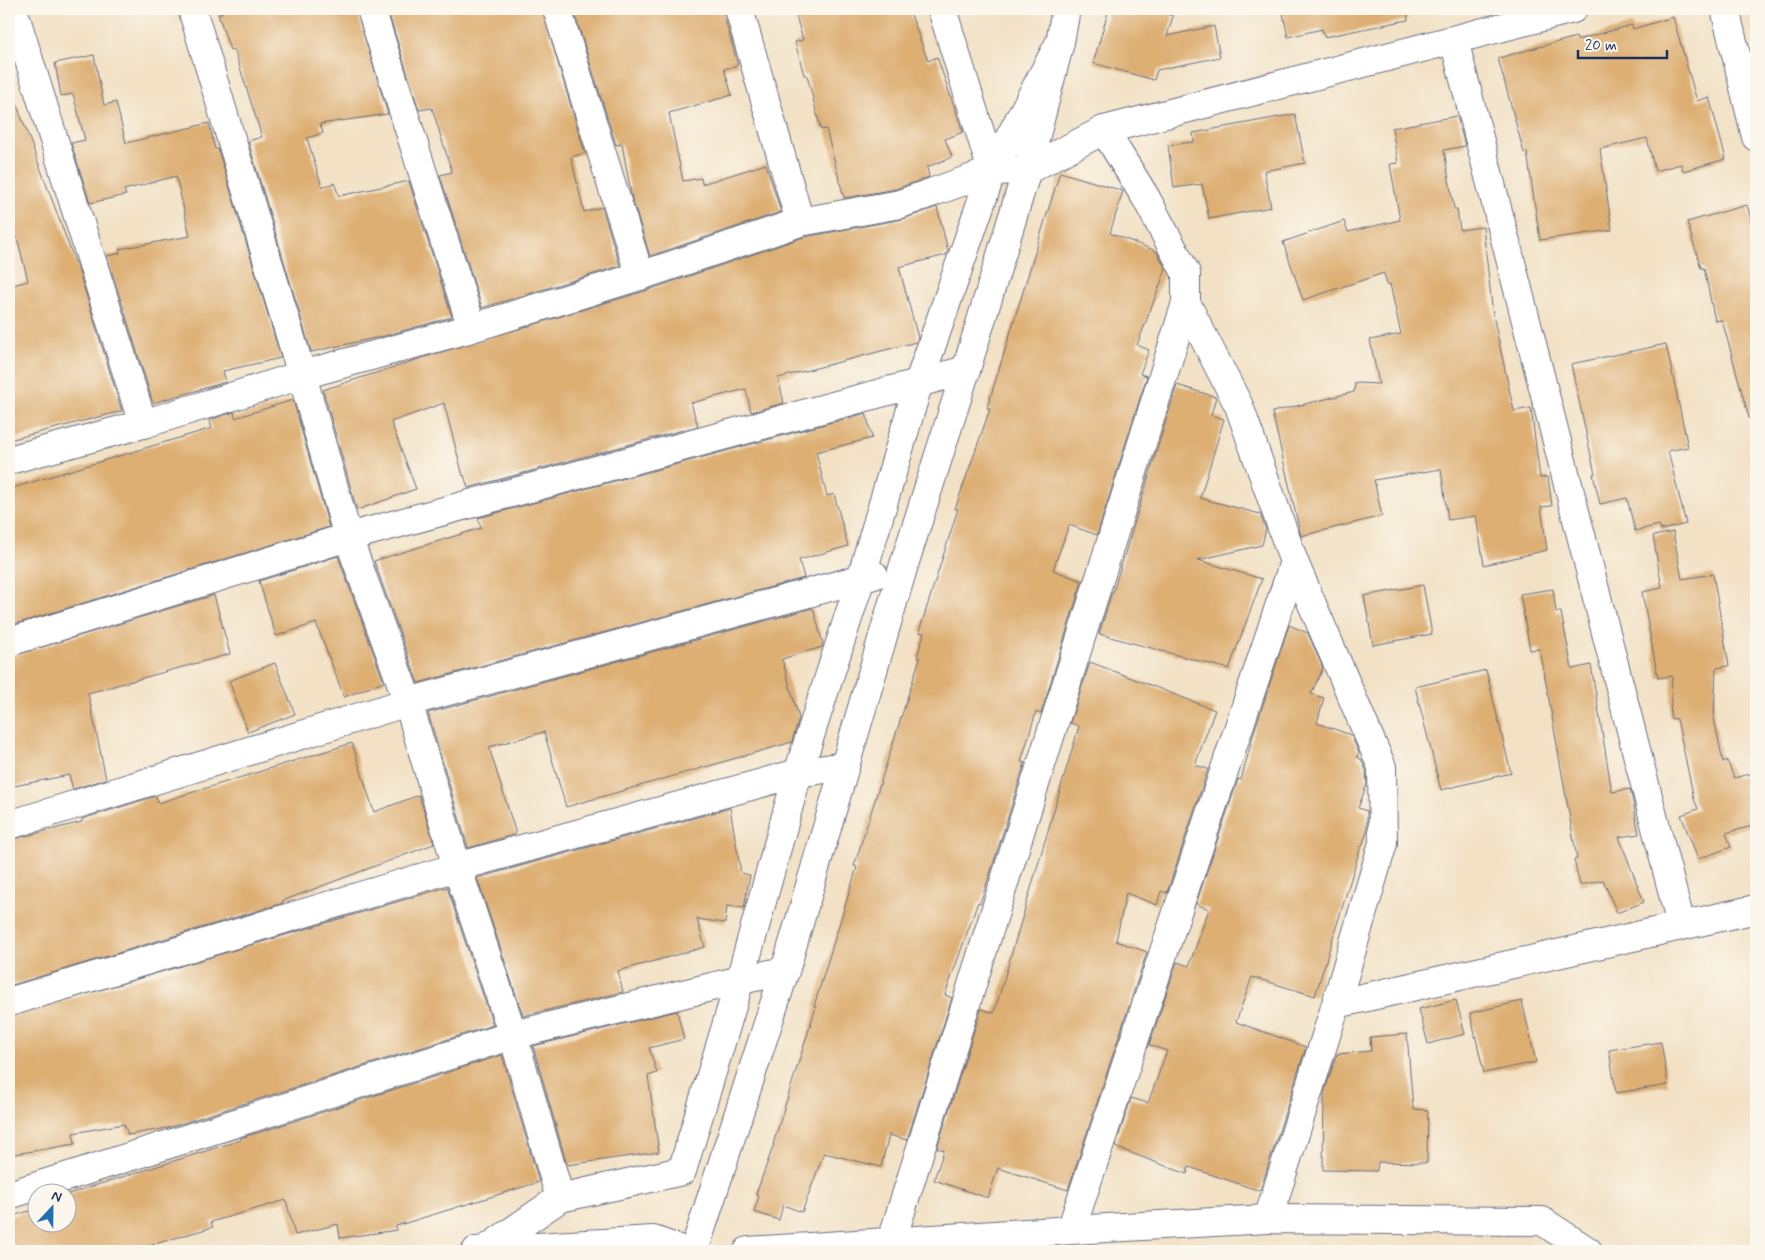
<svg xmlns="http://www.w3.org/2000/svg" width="1765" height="1260" viewBox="0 0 1765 1260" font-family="Mynerve,sans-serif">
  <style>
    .building { fill: #ddaf73 }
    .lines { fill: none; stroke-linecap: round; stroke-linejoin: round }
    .minor-casing { stroke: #666d82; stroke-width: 30 }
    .minor { stroke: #fff; stroke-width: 28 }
  </style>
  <rect width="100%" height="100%" fill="#fbf7ec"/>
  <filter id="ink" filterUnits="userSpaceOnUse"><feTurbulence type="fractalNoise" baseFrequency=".02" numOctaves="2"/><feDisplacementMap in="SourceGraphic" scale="10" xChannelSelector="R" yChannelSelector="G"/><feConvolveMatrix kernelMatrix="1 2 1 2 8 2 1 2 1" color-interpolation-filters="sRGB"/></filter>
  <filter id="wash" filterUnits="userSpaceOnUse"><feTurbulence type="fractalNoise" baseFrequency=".0096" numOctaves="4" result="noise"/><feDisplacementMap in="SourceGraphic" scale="20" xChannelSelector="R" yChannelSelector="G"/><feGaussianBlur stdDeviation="1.12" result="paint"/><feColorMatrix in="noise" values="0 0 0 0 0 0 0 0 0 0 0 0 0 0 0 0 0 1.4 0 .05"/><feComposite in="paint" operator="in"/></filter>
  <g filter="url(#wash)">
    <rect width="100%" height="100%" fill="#f2e1c5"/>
    <g id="blocks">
      <g class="building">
        <path d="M 221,9 L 356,9 L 388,114 L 320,124 L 323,133 L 307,138 L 322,187 L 334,183 L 339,196 L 409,181 L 452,317 L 384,336 L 311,352 L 248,141 L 262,137 L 234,49 L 230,50 L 218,14 L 222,13 Z"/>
        <path d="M 412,9 L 542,9 L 585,153 L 571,157 L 584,212 L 602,207 L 620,266 L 482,308 L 440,175 L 452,172 L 432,108 L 419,110 L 389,15 Z"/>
        <path d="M 573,9 L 722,9 L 738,65 L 724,69 L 732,95 L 669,113 L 683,181 L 701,178 L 702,184 L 766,164 L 781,212 L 650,256 L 632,199 L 622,144 L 616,145 Z"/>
        <path d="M 794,9 L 909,9 L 928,61 L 937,57 L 963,132 L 945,139 L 952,157 L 927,167 L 929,177 L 896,189 L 844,198 L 826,129 L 821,130 L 807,75 L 804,75 L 795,42 L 803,40 Z"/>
        <path d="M 1109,9 L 1148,9 L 1173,16 L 1167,36 L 1214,26 L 1220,57 L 1157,70 L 1154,80 L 1093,63 Z"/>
        <path d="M 1282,9 L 1407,9 L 1408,20 L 1324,37 L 1322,29 L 1288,37 Z"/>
        <path d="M 1673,17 L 1697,101 L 1709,97 L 1726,159 L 1683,171 L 1681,164 L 1655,171 L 1647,138 L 1600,149 L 1612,230 L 1540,240 L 1527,152 L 1524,153 L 1498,58 L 1576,37 L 1577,40 L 1632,25 L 1633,29 Z"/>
        <path d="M 94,55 L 104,105 L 116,102 L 126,143 L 209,123 L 215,149 L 218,149 L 281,358 L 223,371 L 226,382 L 153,403 L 107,256 L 120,253 L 119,249 L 190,236 L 176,176 L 124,190 L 126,195 L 90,203 L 71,143 L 85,140 L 73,94 L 61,96 L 55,63 Z"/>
        <path d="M 9,89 L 11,89 L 75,262 L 76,262 L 122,411 L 9,440 L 9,286 L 28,281 L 15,229 L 9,231 Z"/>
        <path d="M 1295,114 L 1305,163 L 1264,171 L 1271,207 L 1209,219 L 1202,184 L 1174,188 L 1168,145 L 1194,142 L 1193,133 Z"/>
        <path d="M 1457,116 L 1465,146 L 1444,150 L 1454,209 L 1457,209 L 1460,230 L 1483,227 L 1493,315 L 1514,411 L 1531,408 L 1540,478 L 1548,477 L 1552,506 L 1541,507 L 1547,550 L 1484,565 L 1476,516 L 1448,520 L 1441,469 L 1374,480 L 1382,516 L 1301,536 L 1272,412 L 1354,392 L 1355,383 L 1379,384 L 1370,340 L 1401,334 L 1390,284 L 1387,285 L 1384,273 L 1303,300 L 1283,242 L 1344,221 L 1348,232 L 1400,220 L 1390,164 L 1398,163 L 1392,128 Z"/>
        <path d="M 1060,172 L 1123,191 L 1110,233 L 1156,251 L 1166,269 L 1137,345 L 1149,350 L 1140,374 L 1147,376 L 1097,535 L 1069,525 L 1053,570 L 1082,581 L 1041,714 L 1036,712 L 1021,762 L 1025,763 L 990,874 L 980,903 L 978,902 L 945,995 L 952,998 L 907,1140 L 889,1135 L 881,1167 L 824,1153 L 802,1212 L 783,1205 L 779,1220 L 754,1212 L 759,1196 L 756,1194 L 774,1144 L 773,1144 L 816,1007 L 814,1006 L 857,867 L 854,866 L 920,658 L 917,657 L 924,633 L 919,632 L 958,509 L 955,509 L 990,409 L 987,408 Z"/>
        <path d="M 1747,205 L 1756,237 L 1756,417 L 1749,418 L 1722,320 L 1715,321 L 1704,268 L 1701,268 L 1687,222 Z"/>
        <path d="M 937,207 L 948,250 L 946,255 L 899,267 L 918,338 L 916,342 L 778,378 L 784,403 L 751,412 L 746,389 L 691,403 L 698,426 L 468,488 L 464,475 L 463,476 L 444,403 L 391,422 L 416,489 L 357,510 L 323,390 L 428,356 L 645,291 L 804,237 L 903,219 Z"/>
        <path d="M 1666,344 L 1688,447 L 1668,451 L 1686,524 L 1661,530 L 1659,525 L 1635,531 L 1627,498 L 1600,504 L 1593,474 L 1595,474 L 1571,364 Z"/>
        <path d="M 1177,385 L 1216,397 L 1211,415 L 1224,419 L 1200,498 L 1260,514 L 1266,529 L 1262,545 L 1198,560 L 1262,579 L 1229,669 L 1099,634 L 1112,592 L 1113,592 Z"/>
        <path d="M 293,400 L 329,527 L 9,626 L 9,489 L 212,428 L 209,420 L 234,412 L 235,418 Z"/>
        <path d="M 866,413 L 872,438 L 816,452 L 827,496 L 834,494 L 848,546 L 799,560 L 804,578 L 418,683 L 374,561 L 481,528 L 478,518 Z"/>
        <path d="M 1673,532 L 1682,579 L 1713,574 L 1729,666 L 1716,668 L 1714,718 L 1723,762 L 1727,760 L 1734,778 L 1756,772 L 1756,825 L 1726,833 L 1731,847 L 1698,859 L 1681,815 L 1698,809 L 1694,799 L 1677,719 L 1670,718 L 1672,676 L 1658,678 L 1642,592 L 1662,588 L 1653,536 Z"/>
        <path d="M 338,556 L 384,682 L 344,697 L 316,623 L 276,636 L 259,581 Z"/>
        <path d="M 1423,585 L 1432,634 L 1373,645 L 1364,596 Z"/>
        <path d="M 1553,589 L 1556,612 L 1561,612 L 1572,669 L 1591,665 L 1612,792 L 1630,789 L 1633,802 L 1639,834 L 1619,837 L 1644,902 L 1617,913 L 1603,880 L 1580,885 L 1574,860 L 1577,859 L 1540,649 L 1530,650 L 1520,594 Z"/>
        <path d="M 214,595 L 230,654 L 88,693 L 106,779 L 73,789 L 69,775 L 9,787 L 9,657 Z"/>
        <path d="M 813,608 L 823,643 L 822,647 L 782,659 L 799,718 L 792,742 L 566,807 L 544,732 L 489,747 L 516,834 L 468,848 L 428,713 Z"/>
        <path d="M 1289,625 L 1308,633 L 1323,668 L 1311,694 L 1324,698 L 1317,723 L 1351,735 L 1359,753 L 1357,757 L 1361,759 L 1366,770 L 1367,784 L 1358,808 L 1367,811 L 1367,831 L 1362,847 L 1361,846 L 1315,996 L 1252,977 L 1236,1022 L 1306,1047 L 1260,1191 L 1189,1167 L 1187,1174 L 1115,1147 L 1131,1098 L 1148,1103 L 1167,1051 L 1149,1045 L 1177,962 L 1189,966 L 1209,909 L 1196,904 L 1238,779 L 1241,780 L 1254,732 Z"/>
        <path d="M 1090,662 L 1215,710 L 1195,765 L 1208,769 L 1167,893 L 1161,891 L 1157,905 L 1126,893 L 1116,941 L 1147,952 L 1068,1190 L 998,1168 L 988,1198 L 934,1180 L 944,1150 L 937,1148 L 981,1009 L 994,1013 L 1079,726 L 1070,723 Z"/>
        <path d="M 275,663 L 295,714 L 248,732 L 229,681 Z"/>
        <path d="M 1486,670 L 1511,773 L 1441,790 L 1415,687 Z"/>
        <path d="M 352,743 L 374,812 L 419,795 L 434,844 L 282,901 L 283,903 L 9,986 L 9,840 L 82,822 L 82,819 L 156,796 L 158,803 Z"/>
        <path d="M 730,808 L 741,873 L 750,875 L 744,908 L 727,906 L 725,923 L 697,919 L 705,947 L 618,971 L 623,992 L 523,1016 L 477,878 Z"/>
        <path d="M 447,887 L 493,1025 L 167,1128 L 128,1135 L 124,1124 L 73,1133 L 75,1144 L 9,1155 L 9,1017 Z"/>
        <path d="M 1456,1000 L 1465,1034 L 1428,1044 L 1419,1009 Z"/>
        <path d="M 1522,1001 L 1536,1062 L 1484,1073 L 1470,1013 Z"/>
        <path d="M 677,1011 L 684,1039 L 649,1048 L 657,1073 L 648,1076 L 659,1152 L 567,1165 L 533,1046 Z"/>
        <path d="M 1407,1034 L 1413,1109 L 1428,1110 L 1427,1163 L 1378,1162 L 1377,1171 L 1323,1170 L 1324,1093 L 1337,1054 L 1371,1051 L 1370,1037 Z"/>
        <path d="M 1661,1042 L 1668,1085 L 1616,1093 L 1609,1050 Z"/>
        <path d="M 502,1055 L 539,1182 L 396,1226 L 397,1230 L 340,1238 L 338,1224 L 295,1235 L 286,1200 L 211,1222 L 213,1227 L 131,1251 L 9,1251 L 9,1217 L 33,1210 L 31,1205 L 38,1203 L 38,1222 L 68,1222 L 68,1194 L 241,1140 L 241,1138 Z"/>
      </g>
    </g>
  </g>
  <g filter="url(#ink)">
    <use href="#blocks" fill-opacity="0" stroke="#666d82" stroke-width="1"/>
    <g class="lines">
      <g class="minor-casing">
        <g id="minor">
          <path d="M 13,9 L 143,424"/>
          <path d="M 192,9 L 302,375 L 348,537 L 408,702 L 457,867 L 513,1035 L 560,1198"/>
          <path d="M 371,9 L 472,328"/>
          <path d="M 557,9 L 640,276"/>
          <path d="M 739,9 L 800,222"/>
          <path d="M 942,9 L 992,171"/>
          <path d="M 1725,9 L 1756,137"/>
          <path d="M 1454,40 L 1681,925"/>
          <path d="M 1104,130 L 1146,198 L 1186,273 L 1186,303 L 1239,406 L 1294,562 L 1382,767 L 1383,843 L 1336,1004 L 1268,1219"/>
          <path d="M 9,460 L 143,424 L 302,375 L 472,328 L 640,276 L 800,222 L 900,204 L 992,171 L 1027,170 L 1104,130 L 1573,9"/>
          <path d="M 9,642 L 348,537 L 966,370"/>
          <path d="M 9,825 L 408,702 L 874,575"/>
          <path d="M 9,1002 L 457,867 L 798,773 L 845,766"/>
          <path d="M 1336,1004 L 1756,909"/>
          <path d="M 9,1195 L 513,1035 L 740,980 L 785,971"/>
          <path d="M 1071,1230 L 1294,562"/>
          <path d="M 891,1243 L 1186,303"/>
          <path d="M 485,1250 L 653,1240 L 684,1251"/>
          <path d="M 476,1251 L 485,1250 L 560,1198 L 682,1171 L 740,980 L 798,773 L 861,578 L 919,382 L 992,171 L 1060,42"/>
          <path d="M 694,1251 L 785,971 L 903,568 L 966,370 L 1027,170 L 1060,42 L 1066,9"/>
          <path d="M 748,1251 L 1071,1230 L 1268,1219 L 1542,1221 L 1588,1251"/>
        </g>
      </g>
      <use href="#minor" class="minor"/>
    </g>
  </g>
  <rect width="1765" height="1260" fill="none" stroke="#fbf7ec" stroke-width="30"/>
  <g transform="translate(52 1208) rotate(22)"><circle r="24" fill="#fbf7ec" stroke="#a1a7b3"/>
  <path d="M0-4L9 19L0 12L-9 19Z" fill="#1f6fb2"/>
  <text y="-8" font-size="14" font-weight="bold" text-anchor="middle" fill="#1b2f5e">N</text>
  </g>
  <path d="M1578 50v8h89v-8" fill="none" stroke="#1b2f5e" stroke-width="2.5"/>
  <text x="1585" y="50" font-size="15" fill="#1b2f5e" stroke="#fbf7ec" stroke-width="4" paint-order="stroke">20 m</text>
</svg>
